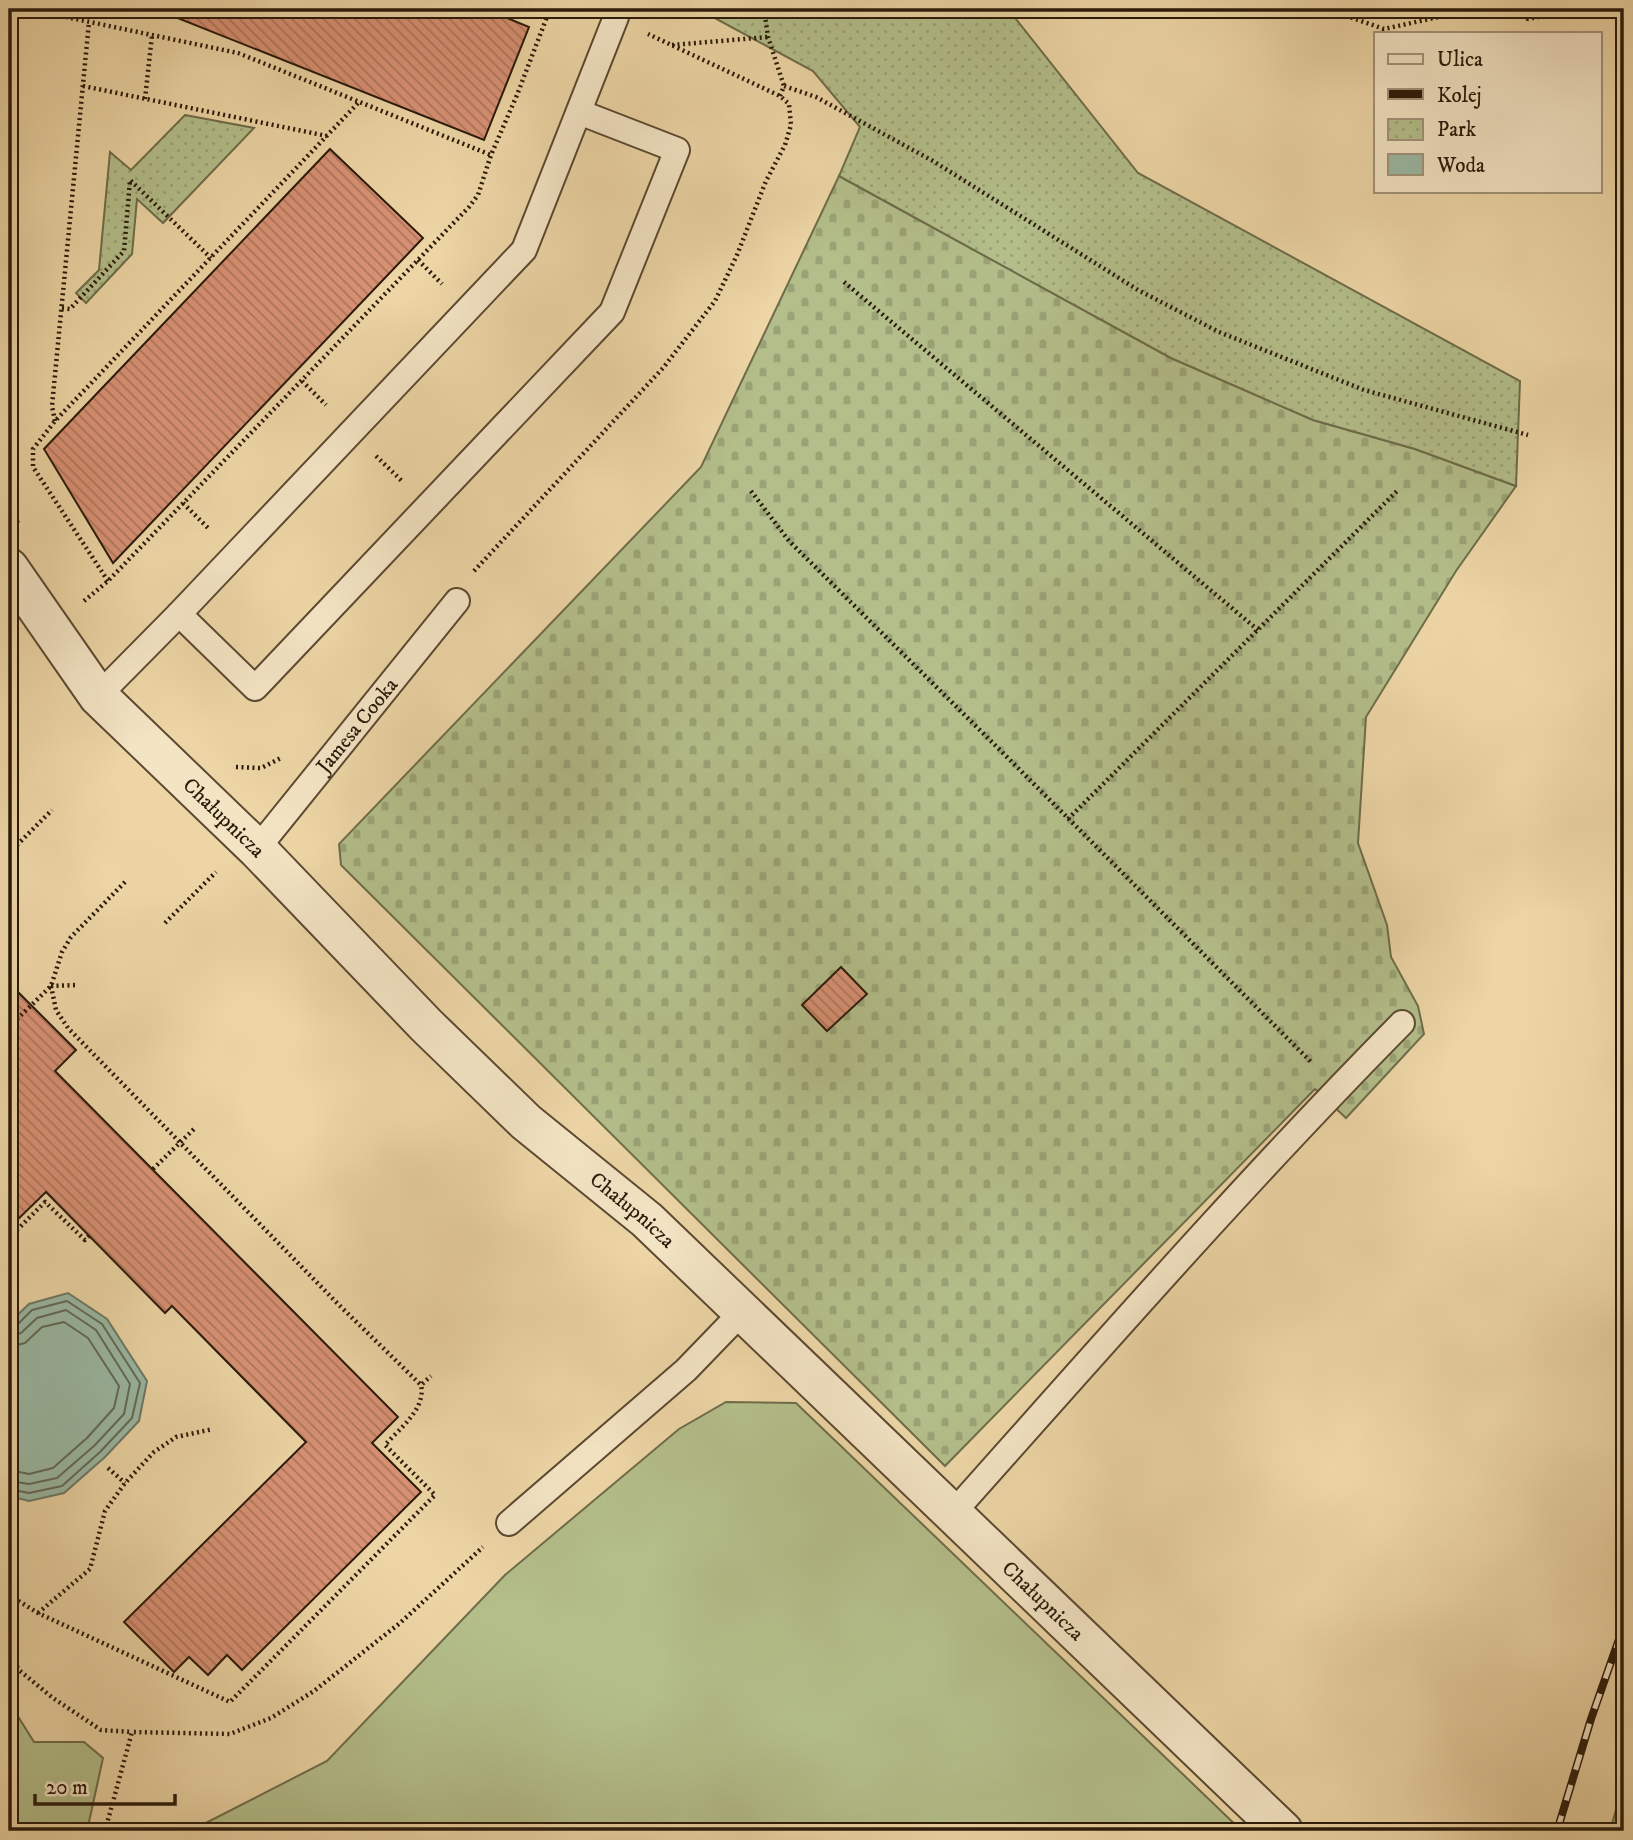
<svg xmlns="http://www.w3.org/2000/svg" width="1633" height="1840" viewBox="0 0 1633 1840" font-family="'IM FELL DW Pica',serif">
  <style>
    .grass { fill: #b3be8a; stroke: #6e6c4a; stroke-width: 2 }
    .cemetery { fill: url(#cemetery-stones); stroke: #6e6c4a; stroke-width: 2 }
    .park { fill: url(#park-dots); stroke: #6e6c4a; stroke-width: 2 }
    .water { fill: #9ab9a4; stroke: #6d7966; stroke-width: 2 }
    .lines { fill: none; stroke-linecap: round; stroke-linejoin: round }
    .shore { stroke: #626a57; stroke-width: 2 }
    .building { fill: url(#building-back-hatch); stroke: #2a1a0a; stroke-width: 2 }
    .service-casing { stroke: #5b4931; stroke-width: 28 }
    .minor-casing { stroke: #5b4931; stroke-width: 42 }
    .path { stroke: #2a1a0a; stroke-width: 4.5; stroke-dasharray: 2 3.5; stroke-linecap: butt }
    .service { stroke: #f3e4c4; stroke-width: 24 }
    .minor { stroke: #f3e4c4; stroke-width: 38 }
    .rail-casing { stroke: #2a1a0a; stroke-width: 8 }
    .rail { stroke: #f3e4c4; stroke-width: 5; stroke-dasharray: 16; stroke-linecap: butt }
    .labels { text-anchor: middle; stroke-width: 6; stroke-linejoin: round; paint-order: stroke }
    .street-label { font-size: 21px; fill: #2a1a0a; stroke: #f3e4c4 }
  </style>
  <defs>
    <pattern id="cemetery-stones" width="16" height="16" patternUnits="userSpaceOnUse" patternTransform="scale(1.75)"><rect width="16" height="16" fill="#b3be8a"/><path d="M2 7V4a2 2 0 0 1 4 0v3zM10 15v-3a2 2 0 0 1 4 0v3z" fill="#9aa376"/></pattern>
    <pattern id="park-dots" width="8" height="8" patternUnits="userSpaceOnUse" patternTransform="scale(1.75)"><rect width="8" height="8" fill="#b3be8a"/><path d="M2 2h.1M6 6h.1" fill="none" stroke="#9aa376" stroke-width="1.8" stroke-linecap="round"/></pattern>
    <pattern id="building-back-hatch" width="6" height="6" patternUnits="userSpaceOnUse" patternTransform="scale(1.75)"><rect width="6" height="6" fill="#d89174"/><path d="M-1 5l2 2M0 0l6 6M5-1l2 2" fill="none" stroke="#af765d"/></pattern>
  </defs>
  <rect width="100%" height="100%" fill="#edd5a5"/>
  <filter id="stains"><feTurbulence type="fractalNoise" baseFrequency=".00286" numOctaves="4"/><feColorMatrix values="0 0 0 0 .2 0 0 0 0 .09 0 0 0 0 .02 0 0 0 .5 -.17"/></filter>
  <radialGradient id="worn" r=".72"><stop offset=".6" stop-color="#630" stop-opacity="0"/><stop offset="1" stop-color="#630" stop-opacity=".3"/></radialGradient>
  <g class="grass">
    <path d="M 726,1402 L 796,1403 L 1242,1831 L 190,1831 L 327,1761 L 505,1575 L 679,1429 Z"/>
    <path d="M 9,1702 L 34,1742 L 84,1742 L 103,1758 L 87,1831 L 9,1831 Z"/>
    <path d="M 1624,1781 L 1624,1831 L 1610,1831 Z"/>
  </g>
  <path class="cemetery" d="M 839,176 L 1171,358 L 1313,420 L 1415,449 L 1516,486 L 1456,571 L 1366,717 L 1358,843 L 1387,925 L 1391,957 L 1418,1006 L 1424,1034 L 1346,1118 L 1315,1089 L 945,1466 L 341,865 L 339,844 L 701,467 Z"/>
  <g class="park">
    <path d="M 698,9 L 1008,9 L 1138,173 L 1520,381 L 1516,486 L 1415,449 L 1313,420 L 1171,358 L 839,176 L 860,127 L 813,71 Z"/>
    <path d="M 185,115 L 254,128 L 163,223 L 137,199 L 132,254 L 86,303 L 76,293 L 99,270 L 110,152 L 131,170 Z"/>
  </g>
  <path class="water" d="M 68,1293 L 107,1319 L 147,1381 L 139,1421 L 105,1457 L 64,1493 L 29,1501 L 9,1496 L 9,1323 L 29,1304 Z"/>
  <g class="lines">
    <g class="shore">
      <path d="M 9,1328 L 16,1326 L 32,1310 L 67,1301 L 102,1324 L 140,1383 L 132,1418 L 100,1452 L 62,1486 L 29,1493 L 9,1489"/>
      <path d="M 9,1336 L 21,1333 L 37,1318 L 66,1310 L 96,1330 L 130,1384 L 124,1414 L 94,1446 L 57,1478 L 29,1484 L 9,1481"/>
      <path d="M 9,1347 L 25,1343 L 42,1327 L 64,1322 L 88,1338 L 119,1386 L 114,1408 L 87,1438 L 53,1468 L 29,1474 L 9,1470"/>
    </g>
  </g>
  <g class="building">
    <path d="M 160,9 L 485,9 L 529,27 L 484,140 L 160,11 Z"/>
    <path d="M 330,149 L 423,238 L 113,563 L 44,449 Z"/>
    <path d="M 841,967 L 867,994 L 827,1031 L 802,1005 Z"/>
    <path d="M 9,983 L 76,1050 L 55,1071 L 398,1417 L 372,1443 L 421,1492 L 242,1670 L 227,1655 L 208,1675 L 189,1657 L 174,1672 L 124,1622 L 306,1442 L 172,1306 L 165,1313 L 46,1192 L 9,1228 Z"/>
  </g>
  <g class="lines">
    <g class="service-casing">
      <g id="service">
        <path d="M 179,614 L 255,688 L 612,312 L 677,150 L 579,112"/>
        <path d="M 98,696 L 179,614 L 524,250 L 616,17"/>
        <path id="s1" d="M 257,849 L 457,601"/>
        <path d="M 953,1513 C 1101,1347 1246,1181 1402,1023"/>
        <path d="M 509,1523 L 686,1370 L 743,1311"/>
      </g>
    </g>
    <g class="minor-casing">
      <g id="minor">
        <path id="s2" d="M 9,568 L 98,696 L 257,849 L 426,1025 L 526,1122 L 647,1220 L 1283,1831"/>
      </g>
    </g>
    <g class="path">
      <path d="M 28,9 L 238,53 L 491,155"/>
      <path d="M 764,9 L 768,37 L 784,86"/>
      <path d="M 1308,9 L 1338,13 L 1384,29 L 1475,9"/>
      <path d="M 1513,9 L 1528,19 L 1582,9"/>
      <path d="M 672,45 L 768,37"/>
      <path d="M 83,86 L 327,136"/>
      <path d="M 780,96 L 784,86 L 816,97 L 933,161 L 1138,290 L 1219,332 L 1364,390 L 1528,435"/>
      <path d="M 145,99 L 152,35"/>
      <path d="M 418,260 L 442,284"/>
      <path d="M 844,282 L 1258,630"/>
      <path d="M 62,308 L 70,309 L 124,251 L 130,180 L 211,258"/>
      <path d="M 302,381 L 326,405"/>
      <path d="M 55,421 L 52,406 L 89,22"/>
      <path d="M 376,456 L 403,482"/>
      <path d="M 751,491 L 789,541 L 998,748 L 1312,1063"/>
      <path d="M 183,503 L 210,530"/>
      <path d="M 9,507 L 19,525"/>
      <path d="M 474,571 L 663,368 L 715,301 L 737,255 L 766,181 L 785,145 L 791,125 L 789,104 L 780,96 L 648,34"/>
      <path d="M 108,581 L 33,467 L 33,449 L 55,421 L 359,102"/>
      <path d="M 84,601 L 108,581 L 469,207 L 478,195 L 491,155 L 517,95 L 550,9"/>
      <path d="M 236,767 L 261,768 L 281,758"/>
      <path d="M 1068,819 L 1398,490"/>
      <path d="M 9,847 L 12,850 L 52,810"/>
      <path d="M 165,923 L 216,872"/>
      <path d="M 51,986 L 56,1010 L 68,1028 L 339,1305 L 421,1385 L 431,1376"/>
      <path d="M 51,986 L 78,985"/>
      <path d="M 9,1027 L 51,986 L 62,952 L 71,937 L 125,882"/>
      <path d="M 153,1169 L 196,1127"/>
      <path d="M 9,1238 L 45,1202 L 85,1240 L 89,1236"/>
      <path d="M 108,1468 L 125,1483"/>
      <path d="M 9,1595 L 38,1613 L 230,1702 L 435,1495 L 385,1445 C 400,1428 426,1409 421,1385"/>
      <path d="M 38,1613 L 90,1569 L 105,1511 L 125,1483 L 154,1452 L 176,1437 L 213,1429"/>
      <path d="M 9,1652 L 19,1670 L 53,1698 L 101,1730 L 132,1732"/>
      <path d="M 105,1831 L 132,1732 L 230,1734 L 271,1718 L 314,1691 L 400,1623 L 483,1547"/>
    </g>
    <use href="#service" class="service"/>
    <use href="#minor" class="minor"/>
    <g class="rail-casing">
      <path id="rail" d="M 1557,1831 L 1591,1719 L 1624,1625"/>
    </g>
    <use href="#rail" class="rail"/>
  </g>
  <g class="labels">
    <g class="street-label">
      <text dy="7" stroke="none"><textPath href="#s1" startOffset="159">Jamesa Cooka</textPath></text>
      <text dy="7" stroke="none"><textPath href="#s2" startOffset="331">Chałupnicza</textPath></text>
      <text dy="7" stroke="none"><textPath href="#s2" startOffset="898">Chałupnicza</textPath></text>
      <text dy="7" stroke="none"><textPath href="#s2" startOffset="1465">Chałupnicza</textPath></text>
    </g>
  </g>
  <rect width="1633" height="1840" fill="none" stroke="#edd5a5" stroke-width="35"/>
  <rect x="10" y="10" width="1612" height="1819" fill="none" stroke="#2a1a0a" stroke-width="3.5"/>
  <rect x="18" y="18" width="1598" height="1805" fill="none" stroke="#2a1a0a" stroke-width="2"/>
  <rect x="1374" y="32" width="228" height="161" fill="#f3e4c4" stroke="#a3937a" stroke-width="2"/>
  <rect x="1388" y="54" width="35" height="10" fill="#f3e4c4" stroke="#a3937a" stroke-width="2"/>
  <text x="1437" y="66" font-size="21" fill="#2a1a0a">Ulica</text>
  <rect x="1388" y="89" width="35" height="10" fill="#2a1a0a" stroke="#a3937a" stroke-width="2"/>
  <text x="1437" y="102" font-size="21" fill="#2a1a0a">Kolej</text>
  <rect x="1388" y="119" width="35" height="21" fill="url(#park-dots)" stroke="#a3937a" stroke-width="2"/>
  <text x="1437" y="136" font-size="21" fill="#2a1a0a">Park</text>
  <rect x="1388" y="154" width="35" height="21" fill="#9ab9a4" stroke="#a3937a" stroke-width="2"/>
  <text x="1437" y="172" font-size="21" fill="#2a1a0a">Woda</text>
  <path d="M35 1794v10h140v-10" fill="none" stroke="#2a1a0a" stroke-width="3.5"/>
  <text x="46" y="1794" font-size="21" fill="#2a1a0a" stroke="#f3e4c4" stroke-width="5" paint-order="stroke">20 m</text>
  <rect width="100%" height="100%" filter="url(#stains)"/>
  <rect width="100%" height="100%" fill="url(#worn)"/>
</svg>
